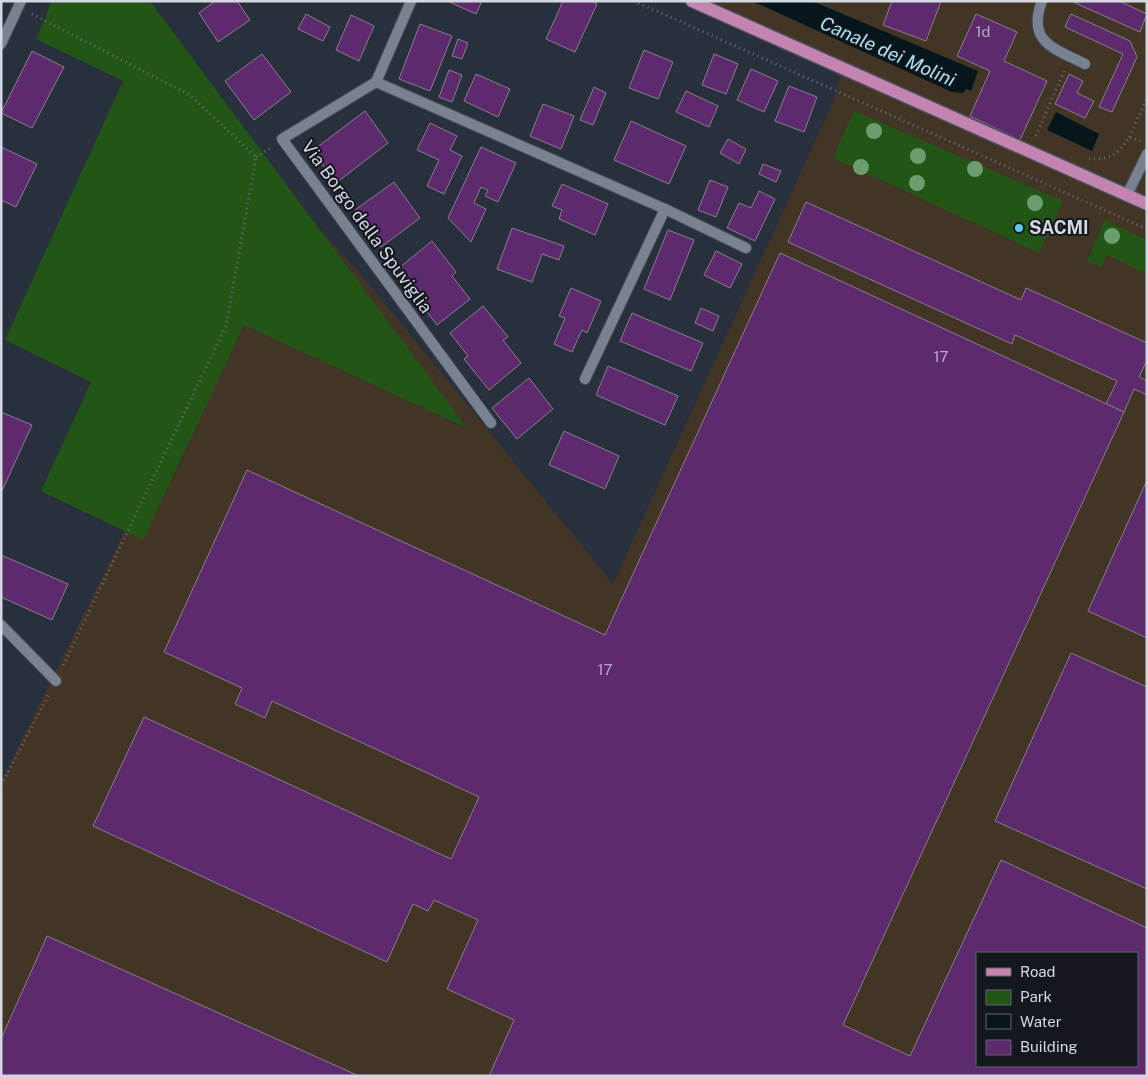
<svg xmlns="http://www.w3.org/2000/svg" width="1148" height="1077" viewBox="0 0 1148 1077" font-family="'Public Sans',sans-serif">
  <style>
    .industrial { fill: #423526; fill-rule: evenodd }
    .green { fill: #225516 }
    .water { fill: #06161b }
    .building { fill: #5c2a6d; stroke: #887e8c; fill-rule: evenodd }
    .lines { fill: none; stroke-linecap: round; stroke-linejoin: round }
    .street-casing { stroke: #474e58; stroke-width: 12 }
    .primary-casing { stroke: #474e58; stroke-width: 15 }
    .path { stroke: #676e7a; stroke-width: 3; stroke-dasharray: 1 4; stroke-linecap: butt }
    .street { stroke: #798291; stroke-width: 10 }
    .primary { stroke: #c484b1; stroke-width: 12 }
    .tree { fill: #6d9d6e }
    .poi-dot { fill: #5ac8e6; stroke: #14181e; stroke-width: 2 }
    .labels { text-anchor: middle; stroke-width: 4; stroke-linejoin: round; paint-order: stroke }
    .number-label { font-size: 15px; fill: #b5acc4 }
    .street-label { font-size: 18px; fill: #d3d8e1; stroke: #14181e }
    .poi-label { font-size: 18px; font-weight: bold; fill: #d3d8e1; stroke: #14181e; text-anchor: start }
    .water-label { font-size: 19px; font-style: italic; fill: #abe2f2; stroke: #14181e }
  </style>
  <rect width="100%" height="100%" fill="#28303d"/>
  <path class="industrial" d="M 682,1 L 1147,1 L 1147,1076 L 1,1076 L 1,783 L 160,459 L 253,155 L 369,284 L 613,584 L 834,100 L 841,75 ZM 977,953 L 1137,953 L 1137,1066 L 977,1066 Z"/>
  <g class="green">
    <path d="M 52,1 L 150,1 L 467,428 L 244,325 L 143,540 L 41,491 L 91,382 L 5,340 L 123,81 L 36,39 Z"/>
    <path d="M 854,111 L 1063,201 L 1039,253 L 833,158 Z"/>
    <path d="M 1105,220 L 1147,240 L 1147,274 L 1107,255 L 1101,267 L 1087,261 Z"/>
  </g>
  <g class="water">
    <path d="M 752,1 L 812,1 L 978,71 L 971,91 L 966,89 L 963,93 L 952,92 Z"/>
    <path d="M 1056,112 L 1099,134 L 1092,151 L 1047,130 Z"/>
  </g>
  <g class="building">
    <path d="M 215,1 L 237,1 L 250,20 L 218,42 L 199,13 Z"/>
    <path d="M 447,1 L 482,1 L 476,14 Z"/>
    <path d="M 563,1 L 592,1 L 597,4 L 575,52 L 546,39 Z"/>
    <path d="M 892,1 L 941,1 L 926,41 L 883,25 Z"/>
    <path d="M 1119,1 L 1147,14 L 1140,32 L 1073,2 Z"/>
    <path d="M 306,14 L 330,27 L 323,41 L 298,29 Z"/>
    <path d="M 976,14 L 1017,32 L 1004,61 L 1047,81 L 1020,140 L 970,116 L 990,71 L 957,56 Z"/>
    <path d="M 1071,14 L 1130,41 L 1137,57 L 1112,112 L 1099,107 L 1123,54 L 1065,27 Z"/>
    <path d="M 351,15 L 374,26 L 359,61 L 336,50 Z"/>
    <path d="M 420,24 L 452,36 L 430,91 L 399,79 Z"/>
    <path d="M 458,39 L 468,43 L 462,59 L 452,56 Z"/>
    <path d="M 644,50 L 673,62 L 658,99 L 629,88 Z"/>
    <path d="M 32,51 L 64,67 L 32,128 L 1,113 Z"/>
    <path d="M 262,54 L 291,92 L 254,120 L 225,81 Z"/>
    <path d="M 714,54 L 738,64 L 726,94 L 702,85 Z"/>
    <path d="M 751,69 L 778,81 L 764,112 L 737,100 Z"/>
    <path d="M 449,70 L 462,75 L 452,102 L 439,97 Z"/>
    <path d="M 476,74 L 510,89 L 498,117 L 464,101 Z"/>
    <path d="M 1069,74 L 1083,81 L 1077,93 L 1094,101 L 1085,118 L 1055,104 Z"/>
    <path d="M 789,86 L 817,97 L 804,132 L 775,121 Z"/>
    <path d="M 594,87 L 606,93 L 593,125 L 580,120 Z"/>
    <path d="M 686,91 L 718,106 L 709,127 L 676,112 Z"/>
    <path d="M 543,104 L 574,116 L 561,149 L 530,136 Z"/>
    <path d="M 365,111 L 388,143 L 336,183 L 312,151 Z"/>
    <path d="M 631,121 L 686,146 L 669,184 L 614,160 Z"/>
    <path d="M 430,123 L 457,136 L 450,150 L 462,156 L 444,194 L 427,186 L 439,160 L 417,150 Z"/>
    <path d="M 728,139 L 746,149 L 739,164 L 720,153 Z"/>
    <path d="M 1,147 L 37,164 L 16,207 L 1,200 Z"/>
    <path d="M 481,147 L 516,163 L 498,202 L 485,196 L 488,190 L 481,187 L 474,203 L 486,209 L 471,242 L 448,218 Z"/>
    <path d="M 763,164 L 781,171 L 776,182 L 759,174 Z"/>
    <path d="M 710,180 L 728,187 L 716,217 L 698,210 Z"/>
    <path d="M 394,182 L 420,218 L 381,247 L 355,210 Z"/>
    <path d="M 562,184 L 608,204 L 595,235 L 559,219 L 562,210 L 552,206 Z"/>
    <path d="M 759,191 L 775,199 L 755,241 L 727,228 L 739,203 L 751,208 Z"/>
    <path d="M 806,202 L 1021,300 L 1026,288 L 1147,343 L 1147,360 L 1139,377 L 1147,381 L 1147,395 L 1134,389 L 1124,412 L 1106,404 L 1117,381 L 1015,335 L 1012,344 L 788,242 Z"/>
    <path d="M 512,228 L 564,246 L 559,260 L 542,254 L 532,282 L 497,269 Z"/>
    <path d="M 668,230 L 694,240 L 670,300 L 644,289 Z"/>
    <path d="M 432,241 L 456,272 L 452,276 L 470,299 L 437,325 L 413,294 L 417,291 L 399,268 Z"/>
    <path d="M 716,251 L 742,264 L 730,288 L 704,275 Z"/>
    <path d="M 780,253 L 1124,412 L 843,1025 L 910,1056 L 1001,860 L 1147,928 L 1147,1076 L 489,1076 L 514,1020 L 447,989 L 478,920 L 434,900 L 428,911 L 413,904 L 387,962 L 93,826 L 144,717 L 451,859 L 479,797 L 272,701 L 265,718 L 235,704 L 242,688 L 164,652 L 247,470 L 605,635 ZM 977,953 L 1137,953 L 1137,1066 L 977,1066 Z"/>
    <path d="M 571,288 L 601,301 L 587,333 L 582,330 L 572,352 L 554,344 L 565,318 L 559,316 Z"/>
    <path d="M 483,306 L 508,337 L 503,340 L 521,363 L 489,390 L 464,359 L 468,356 L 450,333 Z"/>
    <path d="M 701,308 L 719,316 L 713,331 L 695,323 Z"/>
    <path d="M 632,313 L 703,343 L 691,371 L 620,341 Z"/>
    <path d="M 608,366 L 678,396 L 665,425 L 596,395 Z"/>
    <path d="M 529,378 L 553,409 L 517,439 L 492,408 Z"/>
    <path d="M 1,412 L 32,425 L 2,491 L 1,491 Z"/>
    <path d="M 564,431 L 619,456 L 605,489 L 549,465 Z"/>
    <path d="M 1147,480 L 1147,638 L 1088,611 Z"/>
    <path d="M 1,555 L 68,584 L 52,620 L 1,597 Z"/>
    <path d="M 1071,653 L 1147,687 L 1147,889 L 995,821 Z"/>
    <path d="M 47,936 L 359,1076 L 1,1076 L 1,1039 Z"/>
  </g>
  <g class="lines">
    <g class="street-casing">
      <g id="street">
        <path d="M 411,1 L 376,82 L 282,139 L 491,423"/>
        <path d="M 1042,1 C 1026,43 1056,49 1085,64"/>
        <path d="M 1,44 L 21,1"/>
        <path d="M 376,82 L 665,209 L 746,248"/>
        <path d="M 1127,195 L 1147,154"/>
        <path d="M 585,379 L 665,209"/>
        <path d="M 1,625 L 56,681"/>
      </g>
    </g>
    <g class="primary-casing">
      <path id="primary" d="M 692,1 L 1147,204"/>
    </g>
    <g class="path">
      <path d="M 634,1 L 1147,229"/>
      <path d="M 32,14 L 190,95 L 256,157 L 226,326 L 63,666"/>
      <path d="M 1036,136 L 1064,71"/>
      <path d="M 1129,137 L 1147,98"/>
      <path d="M 256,157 L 270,148"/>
      <path d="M 1089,159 C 1111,159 1118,155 1129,137 L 1140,141"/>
      <path d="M 1,785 L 49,694"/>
    </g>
    <use href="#street" class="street"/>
    <use href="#primary" class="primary"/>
  </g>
  <g class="tree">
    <circle cx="874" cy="131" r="8"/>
    <circle cx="918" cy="156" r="8"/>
    <circle cx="861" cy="167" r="8"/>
    <circle cx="975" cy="169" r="8"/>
    <circle cx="917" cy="183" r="8"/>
    <circle cx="1035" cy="203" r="8"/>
    <circle cx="1112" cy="236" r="8"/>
  </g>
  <circle class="poi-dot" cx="1019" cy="228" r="5"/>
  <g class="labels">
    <g class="number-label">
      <text x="983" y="37">1d</text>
      <text x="941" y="362">17</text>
      <text x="605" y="675">17</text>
    </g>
    <g class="street-label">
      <text transform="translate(367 227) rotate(54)" y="6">Via Borgo della Spuviglia</text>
    </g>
    <g class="poi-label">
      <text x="1029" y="234">SACMI</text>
    </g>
    <g class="water-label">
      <text transform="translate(888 51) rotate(24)" y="7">Canale dei Molini</text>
    </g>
  </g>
  <rect width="1148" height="1077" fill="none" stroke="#d3d8e1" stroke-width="5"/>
  <rect x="976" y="952" width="162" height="115" fill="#14181e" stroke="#60656c"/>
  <rect x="986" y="968" width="25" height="8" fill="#c484b1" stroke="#60656c"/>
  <text x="1020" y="977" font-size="15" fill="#d3d8e1">Road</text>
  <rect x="986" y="990" width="25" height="15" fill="#225516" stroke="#60656c"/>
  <text x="1020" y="1002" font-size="15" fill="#d3d8e1">Park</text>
  <rect x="986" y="1014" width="25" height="15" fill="#06161b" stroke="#60656c"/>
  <text x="1020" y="1027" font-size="15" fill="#d3d8e1">Water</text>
  <rect x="986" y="1040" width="25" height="15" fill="#5c2a6d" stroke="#60656c"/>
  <text x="1020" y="1052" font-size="15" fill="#d3d8e1">Building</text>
</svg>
